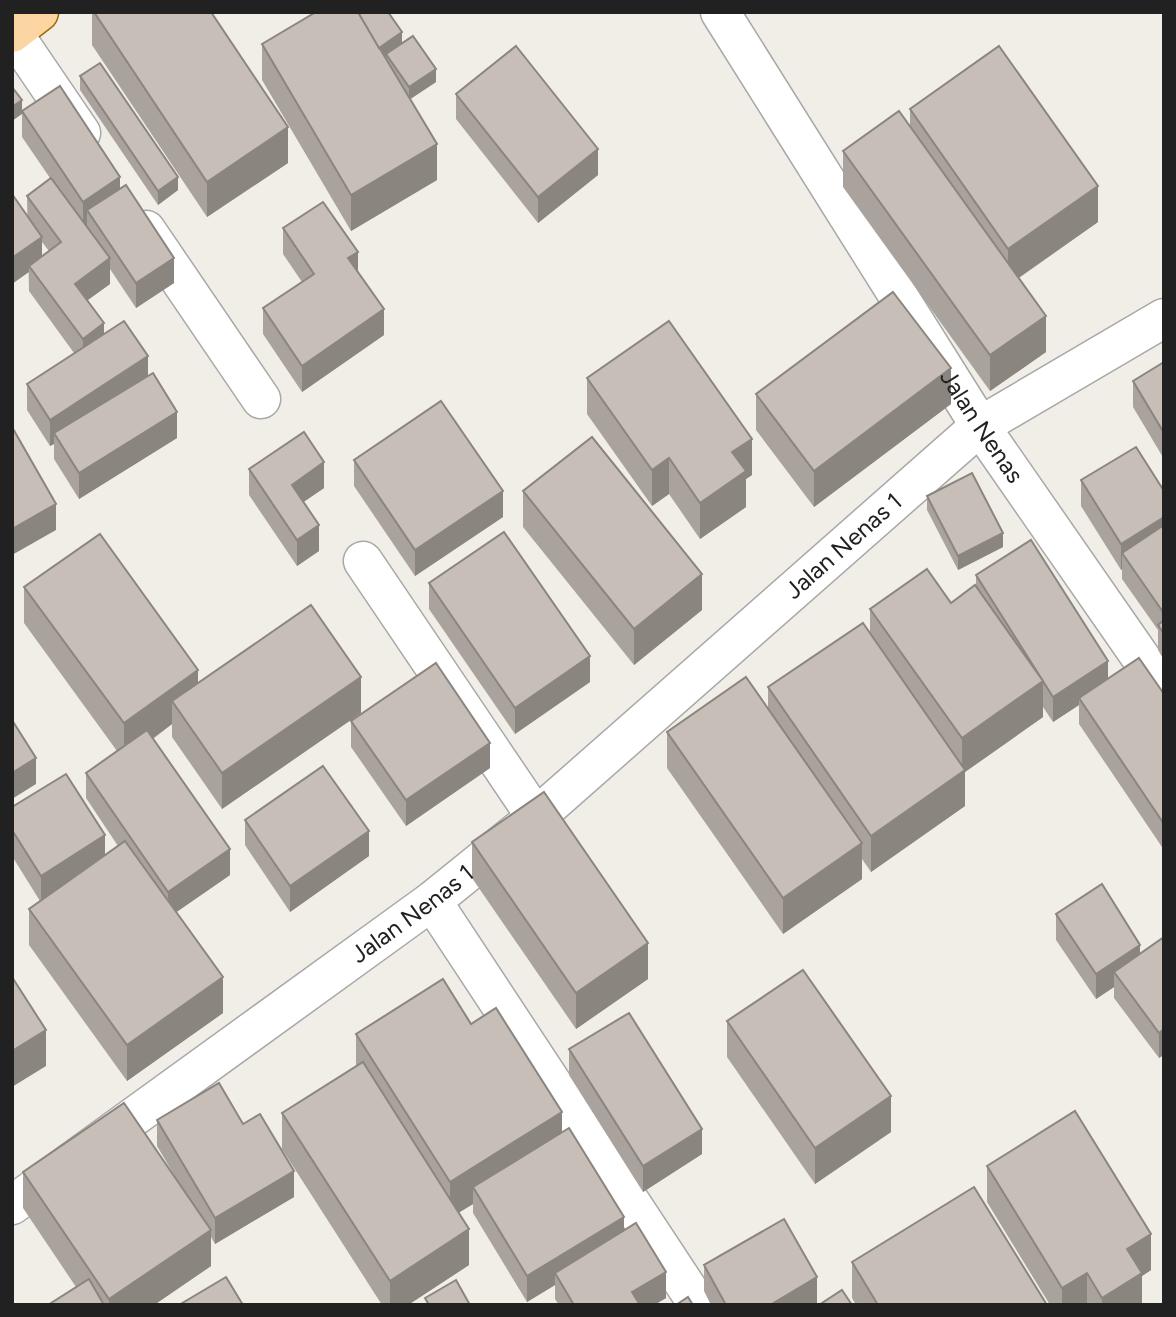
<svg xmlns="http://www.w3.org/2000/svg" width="1176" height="1317" viewBox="0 0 1176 1317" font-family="Figtree,sans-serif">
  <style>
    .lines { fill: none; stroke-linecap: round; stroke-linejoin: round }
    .minor-casing { stroke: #a8a8a8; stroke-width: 41 }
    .major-casing { stroke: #9e6b00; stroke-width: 41 }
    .minor { stroke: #fff; stroke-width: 38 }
    .major { stroke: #fcd6a2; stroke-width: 38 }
    .wall { fill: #aaa39d; fill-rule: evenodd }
    .shaded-wall { fill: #8b8580 }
    .building { fill: #c6beb7; stroke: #8b8580; stroke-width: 2 }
    .labels { text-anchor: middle; stroke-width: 5; stroke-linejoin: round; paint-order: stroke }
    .street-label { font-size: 24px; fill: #212121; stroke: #fff }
  </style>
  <rect width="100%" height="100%" fill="#f1eee8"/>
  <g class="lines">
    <g class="minor-casing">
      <g id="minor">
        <path id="s1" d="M 720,12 L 980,426 L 1164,691"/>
        <path d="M 13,33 L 81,133"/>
        <path d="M 146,230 L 261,399"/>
        <path d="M 363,561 L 536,817"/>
        <path d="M 432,901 L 693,1297"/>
        <path id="s2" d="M 12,1205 L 432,901 L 536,817 L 980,426 L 1164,318"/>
      </g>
    </g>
    <g class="major-casing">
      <path id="major" d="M 12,33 L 39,12"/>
    </g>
    <use href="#minor" class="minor"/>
    <use href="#major" class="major"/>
  </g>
  <g class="wall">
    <path d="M 92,12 L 211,12 L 288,163 L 207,217 L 92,45 Z"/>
    <path d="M 262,44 L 402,44 L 436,82 L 410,99 L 437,180 L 351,231 L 262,80 Z"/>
    <path d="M 80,76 L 178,190 L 158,205 L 80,90 Z"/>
    <path d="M 456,94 L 598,175 L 538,223 L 456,119 Z"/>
    <path d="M 910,109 L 1098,222 L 1019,278 L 1046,352 L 990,391 L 843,187 L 843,151 L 910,125 Z"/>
    <path d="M 22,111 L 120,189 L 174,283 L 136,308 L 110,269 L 110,284 L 88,300 L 104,334 L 148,375 L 177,438 L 79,499 L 54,459 L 54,444 L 50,446 L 27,410 L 27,384 L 74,353 L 29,291 L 27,196 L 50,178 L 22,137 ZM 42,242 L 49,251 L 42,256 Z"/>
    <path d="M 283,228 L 358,271 L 384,335 L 302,392 L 263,334 L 263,308 L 302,282 L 283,254 Z"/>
    <path d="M 1164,362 L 1164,459 L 1133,407 L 1133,381 Z"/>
    <path d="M 587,378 L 752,475 L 746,479 L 746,507 L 700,539 L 669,494 L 652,506 L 587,414 Z"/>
    <path d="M 756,394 L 951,404 L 814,507 L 756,430 Z"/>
    <path d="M 354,460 L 503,517 L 415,576 L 354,486 Z"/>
    <path d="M 249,469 L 324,488 L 303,502 L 319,551 L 297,566 L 249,495 Z"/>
    <path d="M 1081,480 L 1164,491 L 1164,660 L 1158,650 L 1158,630 L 1122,579 L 1122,569 L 1121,570 L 1081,506 Z"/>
    <path d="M 523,491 L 702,610 L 634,665 L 523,527 Z"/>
    <path d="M 927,496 L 1003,547 L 958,570 L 927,510 Z"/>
    <path d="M 976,575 L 1108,678 L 1164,694 L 1164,850 L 1079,724 L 1079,705 L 1053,722 L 1043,707 L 1043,717 L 965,772 L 965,806 L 871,872 L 862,859 L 862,879 L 783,934 L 667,768 L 667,732 L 768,709 L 768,687 L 870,633 L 870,609 L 951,603 L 976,586 Z"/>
    <path d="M 429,583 L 590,682 L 515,734 L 429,609 Z"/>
    <path d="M 24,587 L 198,683 L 361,713 L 222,809 L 172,737 L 172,724 L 153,739 L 230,875 L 176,912 L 223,1013 L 127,1081 L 29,945 L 29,909 L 40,901 L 12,856 L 12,807 L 105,855 L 118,846 L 86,798 L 86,773 L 117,751 L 24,623 Z"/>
    <path d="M 351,721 L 490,768 L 406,826 L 351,747 Z"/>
    <path d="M 245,820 L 369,856 L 290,912 L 245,845 Z"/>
    <path d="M 472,842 L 648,979 L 576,1029 L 472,878 Z"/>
    <path d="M 1056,914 L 1140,954 L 1164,937 L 1159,1058 L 1114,998 L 1114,987 L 1096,999 L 1056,940 Z"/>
    <path d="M 727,1021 L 891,1132 L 815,1184 L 727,1057 Z"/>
    <path d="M 471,1024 L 562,1132 L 666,1298 L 654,1305 L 559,1305 L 555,1299 L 555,1285 L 527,1302 L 473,1213 L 473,1204 L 458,1213 L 469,1265 L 408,1305 L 382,1305 L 282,1149 L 282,1113 L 356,1066 L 356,1034 Z"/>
    <path d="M 569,1049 L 702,1154 L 643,1192 L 569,1075 Z"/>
    <path d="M 157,1120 L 243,1124 L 294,1197 L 215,1244 L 211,1237 L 211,1266 L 154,1305 L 48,1305 L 76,1287 L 23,1208 L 23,1172 L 180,1185 L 157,1146 Z"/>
    <path d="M 987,1166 L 1151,1270 L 1142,1276 L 1142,1305 L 1050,1305 L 987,1202 Z"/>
    <path d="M 852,1262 L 1047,1305 L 856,1305 L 852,1298 Z"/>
    <path d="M 704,1265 L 817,1303 L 814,1305 L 711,1305 L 704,1291 Z"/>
  </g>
  <g class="shaded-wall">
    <path d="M 402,32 L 402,45 L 386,54 L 386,56 L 377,63 L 377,49 Z"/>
    <path d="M 436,69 L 436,82 L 409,100 L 409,87 Z"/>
    <path d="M 22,100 L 22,114 L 12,121 L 12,107 Z"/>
    <path d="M 288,127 L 288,163 L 207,217 L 207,182 Z"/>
    <path d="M 437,144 L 437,180 L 351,231 L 351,195 Z"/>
    <path d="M 598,149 L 598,175 L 538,223 L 538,197 Z"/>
    <path d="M 120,177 L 120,203 L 87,210 L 87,225 L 83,228 L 83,202 Z"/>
    <path d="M 178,177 L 178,190 L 158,205 L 158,191 Z"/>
    <path d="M 1098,186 L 1098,222 L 1008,285 L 1008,249 Z"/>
    <path d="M 42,237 L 42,263 L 29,266 L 29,272 L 12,284 L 12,258 Z"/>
    <path d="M 358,252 L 358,277 L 348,258 Z"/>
    <path d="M 110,258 L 110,284 L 75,309 L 75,284 Z"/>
    <path d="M 174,258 L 174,283 L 136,308 L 136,283 Z"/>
    <path d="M 384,309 L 384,335 L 302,392 L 302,366 Z"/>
    <path d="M 1046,316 L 1046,352 L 990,391 L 990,355 Z"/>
    <path d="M 104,323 L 104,349 L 83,365 L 83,339 Z"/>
    <path d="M 148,356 L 148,382 L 54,433 L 54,444 L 50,446 L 50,420 Z"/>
    <path d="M 951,368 L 951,404 L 814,507 L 814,471 Z"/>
    <path d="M 177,412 L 177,438 L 79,499 L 79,473 Z"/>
    <path d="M 752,439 L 752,475 L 746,479 L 746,507 L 700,539 L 700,503 L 732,452 Z"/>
    <path d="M 669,458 L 669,494 L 652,506 L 652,470 Z"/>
    <path d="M 324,462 L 324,488 L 292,510 L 292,485 Z"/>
    <path d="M 503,491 L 503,517 L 415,576 L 415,550 Z"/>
    <path d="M 56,504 L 56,530 L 12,555 L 12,529 Z"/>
    <path d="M 1164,517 L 1164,543 L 1122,553 L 1122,569 L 1121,570 L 1121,544 Z"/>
    <path d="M 319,525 L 319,551 L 297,566 L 297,540 Z"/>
    <path d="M 1003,533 L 1003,547 L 958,570 L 958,556 Z"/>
    <path d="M 702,574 L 702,610 L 634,665 L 634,629 Z"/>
    <path d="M 590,656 L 590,682 L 515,734 L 515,708 Z"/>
    <path d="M 1108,661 L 1108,687 L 1079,698 L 1079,705 L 1053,722 L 1053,697 Z"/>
    <path d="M 198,670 L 198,706 L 172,701 L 172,724 L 124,759 L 124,723 Z"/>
    <path d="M 361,677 L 361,713 L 222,809 L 222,773 Z"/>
    <path d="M 1043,681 L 1043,717 L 965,772 L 965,806 L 871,872 L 871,836 L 962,772 L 962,738 Z"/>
    <path d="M 490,743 L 490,768 L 406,826 L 406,800 Z"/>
    <path d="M 36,758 L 36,784 L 12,799 L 12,773 Z"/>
    <path d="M 369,831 L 369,856 L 290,912 L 290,886 Z"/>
    <path d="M 105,835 L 105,861 L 41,902 L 41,876 Z"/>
    <path d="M 862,843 L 862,879 L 783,934 L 783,898 Z"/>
    <path d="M 230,849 L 230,875 L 168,918 L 168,892 Z"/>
    <path d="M 648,943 L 648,979 L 576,1029 L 576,993 Z"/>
    <path d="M 1140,945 L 1140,971 L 1114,972 L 1114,987 L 1096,999 L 1096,974 Z"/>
    <path d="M 223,977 L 223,1013 L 127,1081 L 127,1045 Z"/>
    <path d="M 1164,1029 L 1164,1055 L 1159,1058 L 1159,1033 Z"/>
    <path d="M 46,1030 L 46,1066 L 12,1087 L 12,1051 Z"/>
    <path d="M 891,1096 L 891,1132 L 815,1184 L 815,1148 Z"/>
    <path d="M 562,1112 L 562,1148 L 473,1187 L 473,1204 L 450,1218 L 450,1182 Z"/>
    <path d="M 702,1129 L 702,1154 L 643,1192 L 643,1166 Z"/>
    <path d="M 294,1171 L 294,1197 L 215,1244 L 215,1218 Z"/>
    <path d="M 624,1217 L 624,1243 L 555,1273 L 555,1285 L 527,1302 L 527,1276 Z"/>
    <path d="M 469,1229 L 469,1265 L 408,1305 L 390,1305 L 390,1281 Z"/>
    <path d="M 211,1230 L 211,1266 L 154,1305 L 109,1305 L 109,1299 Z"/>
    <path d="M 1151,1234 L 1151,1270 L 1142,1276 L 1142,1305 L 1102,1305 L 1102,1298 L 1127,1249 Z"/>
    <path d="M 666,1272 L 666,1298 L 654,1305 L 632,1305 L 632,1292 Z"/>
    <path d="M 1087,1273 L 1087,1305 L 1062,1305 L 1062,1288 Z"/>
    <path d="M 817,1277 L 817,1303 L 814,1305 L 770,1305 Z"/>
  </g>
  <g class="building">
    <path d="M 94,12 L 211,12 L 288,127 L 207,182 Z"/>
    <path d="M 316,12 L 358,12 L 437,144 L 351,195 L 262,44 Z"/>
    <path d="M 358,12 L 388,12 L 402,32 L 379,48 Z"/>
    <path d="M 413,36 L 436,69 L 409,87 L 386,54 Z"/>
    <path d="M 516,46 L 598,149 L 538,197 L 456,94 Z"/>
    <path d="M 999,46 L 1098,186 L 1008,249 L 910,109 Z"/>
    <path d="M 100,63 L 178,177 L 158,191 L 80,76 Z"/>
    <path d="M 60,86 L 120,177 L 83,202 L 22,111 Z"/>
    <path d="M 12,87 L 22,100 L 12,107 Z"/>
    <path d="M 899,111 L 1046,316 L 990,355 L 843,151 Z"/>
    <path d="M 51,178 L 110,258 L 75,284 L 104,323 L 83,339 L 29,266 L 61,242 L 27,196 Z"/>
    <path d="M 126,185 L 174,258 L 136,283 L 87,210 Z"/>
    <path d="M 12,194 L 42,237 L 12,258 Z"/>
    <path d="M 323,202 L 358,252 L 348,258 L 384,309 L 302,366 L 263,308 L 314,274 L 283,228 Z"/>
    <path d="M 893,292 L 951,368 L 814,471 L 756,394 Z"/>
    <path d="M 124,321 L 148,356 L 50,420 L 27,384 Z"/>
    <path d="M 669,321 L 752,439 L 732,452 L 746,471 L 700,503 L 669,458 L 652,470 L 587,378 Z"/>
    <path d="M 1164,362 L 1164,433 L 1133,381 Z"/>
    <path d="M 153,373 L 177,412 L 79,473 L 54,433 Z"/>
    <path d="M 441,401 L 503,491 L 415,550 L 354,460 Z"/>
    <path d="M 12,427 L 56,504 L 12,529 Z"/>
    <path d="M 304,432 L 324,462 L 292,485 L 319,525 L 297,540 L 249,469 Z"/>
    <path d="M 592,437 L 702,574 L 634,629 L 523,491 Z"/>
    <path d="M 1136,447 L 1164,491 L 1164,517 L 1121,544 L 1081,480 Z"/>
    <path d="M 972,473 L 1003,533 L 958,556 L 927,496 Z"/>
    <path d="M 1164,525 L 1164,611 L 1163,612 L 1122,553 Z"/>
    <path d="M 504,532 L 590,656 L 515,708 L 429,583 Z"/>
    <path d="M 100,534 L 198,670 L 124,723 L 24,587 Z"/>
    <path d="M 1031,540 L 1108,661 L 1053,697 L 976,575 Z"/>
    <path d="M 927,569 L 951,603 L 975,585 L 1043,681 L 962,738 L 870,609 Z"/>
    <path d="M 311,605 L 361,677 L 222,773 L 172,701 Z"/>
    <path d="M 1164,620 L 1164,634 L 1158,625 Z"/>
    <path d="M 863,623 L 965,770 L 871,836 L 768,687 Z"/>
    <path d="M 1139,658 L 1164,694 L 1164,824 L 1079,698 Z"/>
    <path d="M 436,663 L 490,743 L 406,800 L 351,721 Z"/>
    <path d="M 746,677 L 862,843 L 783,898 L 667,732 Z"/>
    <path d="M 12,720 L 36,758 L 12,773 Z"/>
    <path d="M 147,730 L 230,849 L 168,892 L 86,773 Z"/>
    <path d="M 323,766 L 369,831 L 290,886 L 245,820 Z"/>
    <path d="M 66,774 L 105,835 L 41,876 L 12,830 L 12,807 Z"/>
    <path d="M 544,792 L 648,943 L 576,993 L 472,842 Z"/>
    <path d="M 125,841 L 223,977 L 127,1045 L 29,909 Z"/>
    <path d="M 1102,884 L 1140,945 L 1096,974 L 1056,914 Z"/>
    <path d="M 1164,937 L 1164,1029 L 1159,1033 L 1114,972 Z"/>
    <path d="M 803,970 L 891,1096 L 815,1148 L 727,1021 Z"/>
    <path d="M 12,977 L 46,1030 L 12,1051 Z"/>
    <path d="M 443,979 L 471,1024 L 496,1008 L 562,1112 L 450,1182 L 356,1034 Z"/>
    <path d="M 629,1013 L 702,1129 L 643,1166 L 569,1049 Z"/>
    <path d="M 363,1062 L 469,1229 L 390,1281 L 282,1113 Z"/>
    <path d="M 219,1083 L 243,1124 L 260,1114 L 294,1171 L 215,1218 L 157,1120 Z"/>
    <path d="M 124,1103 L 211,1230 L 109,1299 L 23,1172 Z"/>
    <path d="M 1075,1111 L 1151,1234 L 1127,1249 L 1142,1273 L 1102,1298 L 1087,1273 L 1062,1288 L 987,1166 Z"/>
    <path d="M 569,1128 L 624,1217 L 527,1276 L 473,1187 Z"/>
    <path d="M 974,1187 L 1047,1305 L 878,1305 L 852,1262 Z"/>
    <path d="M 784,1219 L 817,1277 L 770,1305 L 726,1305 L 704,1265 Z"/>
    <path d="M 636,1223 L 666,1272 L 632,1292 L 640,1305 L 574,1305 L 555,1273 Z"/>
    <path d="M 226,1277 L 243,1305 L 179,1305 Z"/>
    <path d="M 89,1279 L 104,1305 L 48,1305 Z"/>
    <path d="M 456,1280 L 470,1305 L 429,1305 L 425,1298 Z"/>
    <path d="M 842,1290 L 852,1305 L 819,1305 Z"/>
    <path d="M 688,1297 L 693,1305 L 676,1305 Z"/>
  </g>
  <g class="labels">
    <g class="street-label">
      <text dy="8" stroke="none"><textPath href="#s1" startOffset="490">Jalan Nenas</textPath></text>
      <text dy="8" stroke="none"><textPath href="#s2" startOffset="1062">Jalan Nenas 1</textPath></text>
      <text dy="8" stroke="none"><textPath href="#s2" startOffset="495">Jalan Nenas 1</textPath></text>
    </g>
  </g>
  <rect width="1176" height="1317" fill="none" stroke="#212121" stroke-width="28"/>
</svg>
